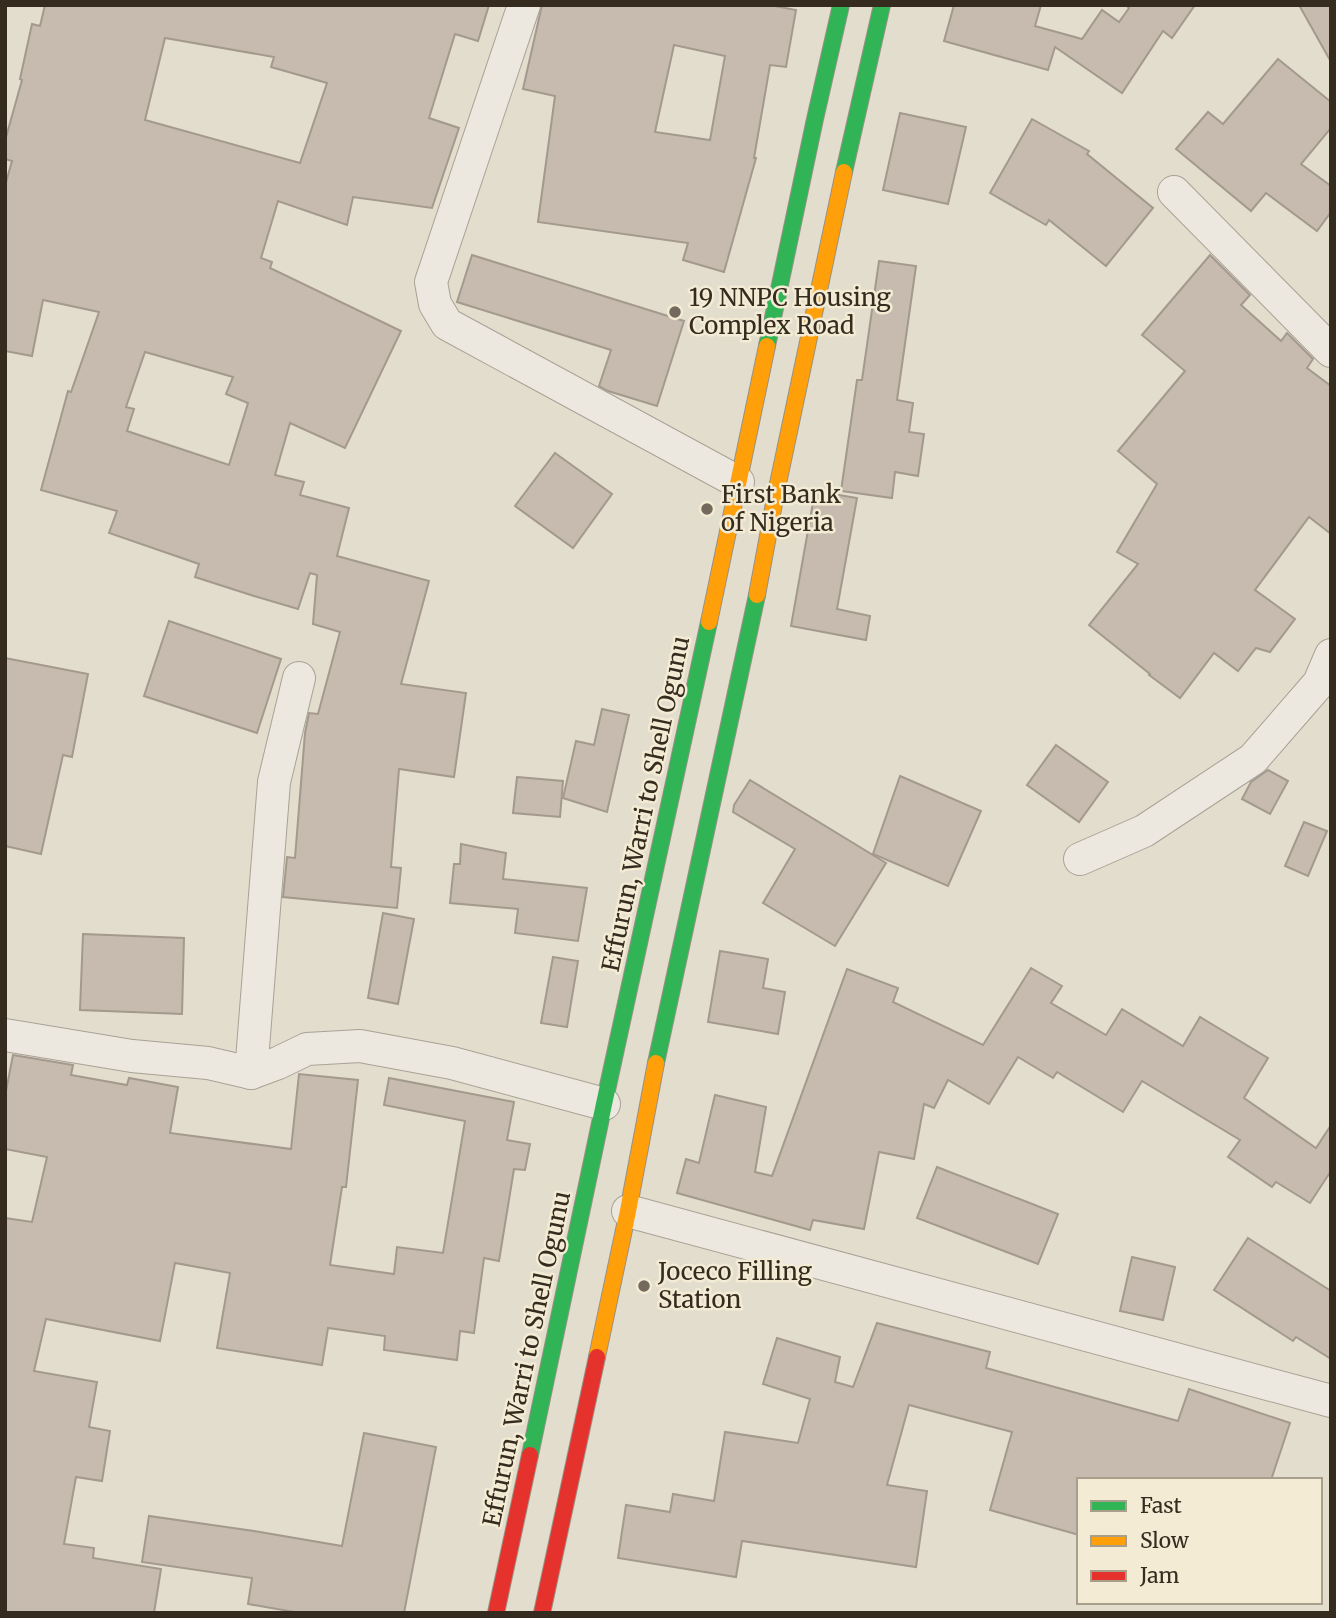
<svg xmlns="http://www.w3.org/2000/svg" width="1336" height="1618" viewBox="0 0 1336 1618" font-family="Merriweather,serif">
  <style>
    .building { fill: #c6bbae; stroke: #a3998d; stroke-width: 2; fill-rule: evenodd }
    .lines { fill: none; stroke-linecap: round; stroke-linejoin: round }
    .street-casing { stroke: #a8a296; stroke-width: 34 }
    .fast-casing { stroke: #989186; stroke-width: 18 }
    .slow-casing { stroke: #989186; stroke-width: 18 }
    .jam-casing { stroke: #989186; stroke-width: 18 }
    .street { stroke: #ece8df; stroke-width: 32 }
    .fast { stroke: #30b455; stroke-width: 16 }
    .slow { stroke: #ff9f0a; stroke-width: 16 }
    .jam { stroke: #e5322d; stroke-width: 16 }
    .poi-dot { fill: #73695c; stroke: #f3ebd4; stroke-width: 2.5 }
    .labels { text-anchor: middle; stroke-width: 5; stroke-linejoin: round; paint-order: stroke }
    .poi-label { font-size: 24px; fill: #362b1f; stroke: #f3ebd4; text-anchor: start }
    .street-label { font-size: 24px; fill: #362b1f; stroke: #f3ebd4 }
  </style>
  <rect width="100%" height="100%" fill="#e3ddcd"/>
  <g class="building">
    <path d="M 45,5 L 489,5 L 478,41 L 455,34 L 429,118 L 459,128 L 432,208 L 353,197 L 347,225 L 278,201 L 261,258 L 272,262 L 270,268 L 401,331 L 345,448 L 290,423 L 275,475 L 304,482 L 300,495 L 349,508 L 337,556 L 429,581 L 401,684 L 466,693 L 454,777 L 399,769 L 391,867 L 401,868 L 397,908 L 283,897 L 287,857 L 295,858 L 305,733 L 309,713 L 318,714 L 340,632 L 313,624 L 317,575 L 310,573 L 298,609 L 254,596 L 195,577 L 199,564 L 109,533 L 117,511 L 41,490 L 68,391 L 71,392 L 99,312 L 43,300 L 32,356 L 5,351 L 5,186 L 12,161 L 5,159 L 5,141 L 22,80 L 20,79 L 32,24 L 40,26 ZM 165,38 L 274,57 L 271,67 L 327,83 L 300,163 L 145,120 ZM 145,352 L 233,377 L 226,394 L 248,403 L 229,465 L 127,431 L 134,409 L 126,407 Z"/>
    <path d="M 542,5 L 769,5 L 796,10 L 786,67 L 770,65 L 754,158 L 756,158 L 724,272 L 683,260 L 688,243 L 538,222 L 555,96 L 523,89 ZM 674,45 L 725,56 L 710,140 L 655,132 Z"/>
    <path d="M 954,5 L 1041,5 L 1035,26 L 1082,39 L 1102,10 L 1119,22 L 1129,8 L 1126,5 L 1195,5 L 1172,38 L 1163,31 L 1122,93 L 1055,47 L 1048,70 L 944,41 Z"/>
    <path d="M 1299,5 L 1331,5 L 1331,62 Z"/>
    <path d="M 1278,59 L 1331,102 L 1331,128 L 1301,164 L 1331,186 L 1331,212 L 1317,231 L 1266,193 L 1251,211 L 1176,149 L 1208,112 L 1223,124 Z"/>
    <path d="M 900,113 L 966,127 L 948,204 L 883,190 Z"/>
    <path d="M 1032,119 L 1089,151 L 1087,154 L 1153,208 L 1106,266 L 1049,220 L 1046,225 L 990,193 Z"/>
    <path d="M 472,255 L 684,321 L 657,406 L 608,391 L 599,386 L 611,350 L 457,302 Z"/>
    <path d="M 1210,255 L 1250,295 L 1241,305 L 1281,341 L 1287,333 L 1313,359 L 1307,368 L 1331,386 L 1331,534 L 1309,517 L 1255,590 L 1295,619 L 1270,652 L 1256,648 L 1238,671 L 1214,653 L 1180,698 L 1149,675 L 1150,674 L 1089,625 L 1138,564 L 1117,552 L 1157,484 L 1118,451 L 1185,371 L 1142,335 Z"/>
    <path d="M 879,261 L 916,266 L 897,400 L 913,403 L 909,432 L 924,434 L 918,476 L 895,472 L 892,498 L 841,491 L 857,380 L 862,380 Z"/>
    <path d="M 555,453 L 612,494 L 573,548 L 515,506 Z"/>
    <path d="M 815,491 L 857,498 L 837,609 L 870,616 L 866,640 L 791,626 Z"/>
    <path d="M 169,621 L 281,659 L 257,733 L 144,696 Z"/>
    <path d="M 5,658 L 88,674 L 72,757 L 63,755 L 41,854 L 5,846 Z"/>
    <path d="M 602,709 L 629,715 L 607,812 L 563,798 L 576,741 L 594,745 Z"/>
    <path d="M 1056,745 L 1108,782 L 1079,822 L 1027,785 Z"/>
    <path d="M 1268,770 L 1288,781 L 1270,814 L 1242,799 L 1251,782 Z"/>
    <path d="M 900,776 L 981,811 L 948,886 L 873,854 Z"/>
    <path d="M 517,777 L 563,781 L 560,817 L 513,813 Z"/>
    <path d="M 750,780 L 886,863 L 835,946 L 763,903 L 795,849 L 733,812 L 734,805 Z"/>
    <path d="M 1304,822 L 1327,831 L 1308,876 L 1285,866 Z"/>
    <path d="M 461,844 L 506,853 L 503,879 L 587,888 L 578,941 L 515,933 L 518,909 L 450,903 L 454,864 L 460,864 Z"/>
    <path d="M 383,913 L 414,919 L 398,1004 L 368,998 Z"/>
    <path d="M 83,934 L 184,938 L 182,1014 L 80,1010 Z"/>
    <path d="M 720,951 L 768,959 L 763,988 L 785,992 L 778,1034 L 708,1022 Z"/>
    <path d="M 553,957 L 578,961 L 567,1027 L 541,1023 Z"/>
    <path d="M 1031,968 L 1062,986 L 1051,1003 L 1106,1035 L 1122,1009 L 1183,1046 L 1200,1017 L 1268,1058 L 1244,1098 L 1316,1148 L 1331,1125 L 1331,1171 L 1310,1203 L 1276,1182 L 1272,1187 L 1228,1157 L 1240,1140 L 1142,1081 L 1123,1112 L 1057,1072 L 1053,1078 L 1018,1057 L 989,1104 L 948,1080 L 934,1108 L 924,1104 L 914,1159 L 879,1152 L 864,1229 L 813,1220 L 810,1230 L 677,1193 L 686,1159 L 699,1163 L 715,1095 L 766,1107 L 755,1172 L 772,1176 L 847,969 L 898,988 L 893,1002 L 983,1045 Z"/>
    <path d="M 13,1055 L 73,1065 L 71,1075 L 127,1085 L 129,1078 L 178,1087 L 170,1133 L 291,1149 L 299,1074 L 358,1080 L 346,1187 L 342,1187 L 330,1265 L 394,1274 L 397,1247 L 443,1253 L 465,1121 L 384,1105 L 389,1078 L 514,1102 L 507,1140 L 530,1144 L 525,1170 L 514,1169 L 499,1261 L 484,1258 L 474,1333 L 460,1331 L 457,1360 L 384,1350 L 385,1336 L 328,1328 L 322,1365 L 217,1348 L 230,1273 L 175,1263 L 160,1341 L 46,1319 L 34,1371 L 97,1382 L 89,1427 L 110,1431 L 102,1481 L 76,1477 L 64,1544 L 94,1548 L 93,1558 L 161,1569 L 154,1613 L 5,1613 L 5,1218 L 32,1222 L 47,1157 L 5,1149 L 5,1096 Z"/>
    <path d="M 937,1167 L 1058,1214 L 1038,1264 L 917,1218 Z"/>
    <path d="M 1248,1238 L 1331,1291 L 1331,1359 L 1296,1337 L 1293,1341 L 1214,1290 Z"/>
    <path d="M 1132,1257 L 1175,1267 L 1163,1320 L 1120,1311 Z"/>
    <path d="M 877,1323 L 990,1352 L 986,1368 L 1178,1421 L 1189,1389 L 1290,1423 L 1271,1480 L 1079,1480 L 1079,1535 L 990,1510 L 1012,1432 L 909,1405 L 887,1485 L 927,1491 L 916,1567 L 742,1541 L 736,1577 L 618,1558 L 626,1505 L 670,1512 L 673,1494 L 714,1501 L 725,1432 L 798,1443 L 810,1399 L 763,1384 L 777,1338 L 840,1357 L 835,1382 L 853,1387 Z"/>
    <path d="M 364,1433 L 436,1447 L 404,1613 L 300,1613 L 248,1604 L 252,1578 L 142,1562 L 149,1516 L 254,1531 L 342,1546 Z"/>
  </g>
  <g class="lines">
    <g class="street-casing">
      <g id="street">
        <path d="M 524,5 L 431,282 L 435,304 L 447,324 L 738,482"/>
        <path d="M 1174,192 L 1331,351"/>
        <path d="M 1080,859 L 1144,831 L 1253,759 L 1319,683 L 1331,655"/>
        <path d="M 5,1035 L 132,1056 L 208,1063 L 251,1073 L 278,1063 L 307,1049 L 360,1046 L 452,1063 L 604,1104"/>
        <path d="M 251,1073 L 274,782 L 299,678"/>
        <path d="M 628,1211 L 1331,1401"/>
      </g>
    </g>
    <g class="fast-casing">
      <g id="fast">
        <path d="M 844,172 L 882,5"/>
        <path d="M 767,346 L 815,119 L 841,5"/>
        <path d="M 656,1063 L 757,595"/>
        <path d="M 530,1455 L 604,1104 L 709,622"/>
      </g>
    </g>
    <g class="slow-casing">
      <g id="slow">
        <path d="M 757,595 L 776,493 L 844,172"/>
        <path d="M 709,622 L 767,346"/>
        <path d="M 597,1357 L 628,1211 L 656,1063"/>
      </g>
    </g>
    <g class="jam-casing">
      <g id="jam">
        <path d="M 496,1613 L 530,1455"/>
        <path d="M 542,1613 L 597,1357"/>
      </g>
    </g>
    <use href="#street" class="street"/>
    <use href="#fast" class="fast"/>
    <use href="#slow" class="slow"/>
    <use href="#jam" class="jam"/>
  </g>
  <g class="poi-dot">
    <circle cx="675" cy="312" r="7"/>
    <circle cx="707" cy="509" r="7"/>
    <circle cx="644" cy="1286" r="7"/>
  </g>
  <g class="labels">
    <g class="poi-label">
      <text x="689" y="306">19 NNPC Housing<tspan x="689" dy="28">Complex Road</tspan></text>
      <text x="721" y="503">First Bank<tspan x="721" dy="28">of Nigeria</tspan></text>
      <text x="658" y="1280">Joceco Filling<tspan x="658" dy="28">Station</tspan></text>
    </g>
    <g class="street-label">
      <text transform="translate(646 804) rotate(-78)" y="8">Effurun, Warri to Shell Ogunu</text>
      <text transform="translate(527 1359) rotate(-78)" y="8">Effurun, Warri to Shell Ogunu</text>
    </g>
  </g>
  <rect width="1336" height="1618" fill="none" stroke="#362b1f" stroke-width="14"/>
  <rect x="1077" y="1478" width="245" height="126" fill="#f3ebd4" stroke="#a79e8c" stroke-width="2"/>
  <rect x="1091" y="1501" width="35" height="10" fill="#30b455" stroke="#a79e8c" stroke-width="2"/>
  <text x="1140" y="1513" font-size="21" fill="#362b1f">Fast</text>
  <rect x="1091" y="1536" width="35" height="10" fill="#ff9f0a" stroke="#a79e8c" stroke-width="2"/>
  <text x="1140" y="1548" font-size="21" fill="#362b1f">Slow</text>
  <rect x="1091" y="1571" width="35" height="10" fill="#e5322d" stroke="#a79e8c" stroke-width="2"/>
  <text x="1140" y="1583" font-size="21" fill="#362b1f">Jam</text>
</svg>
